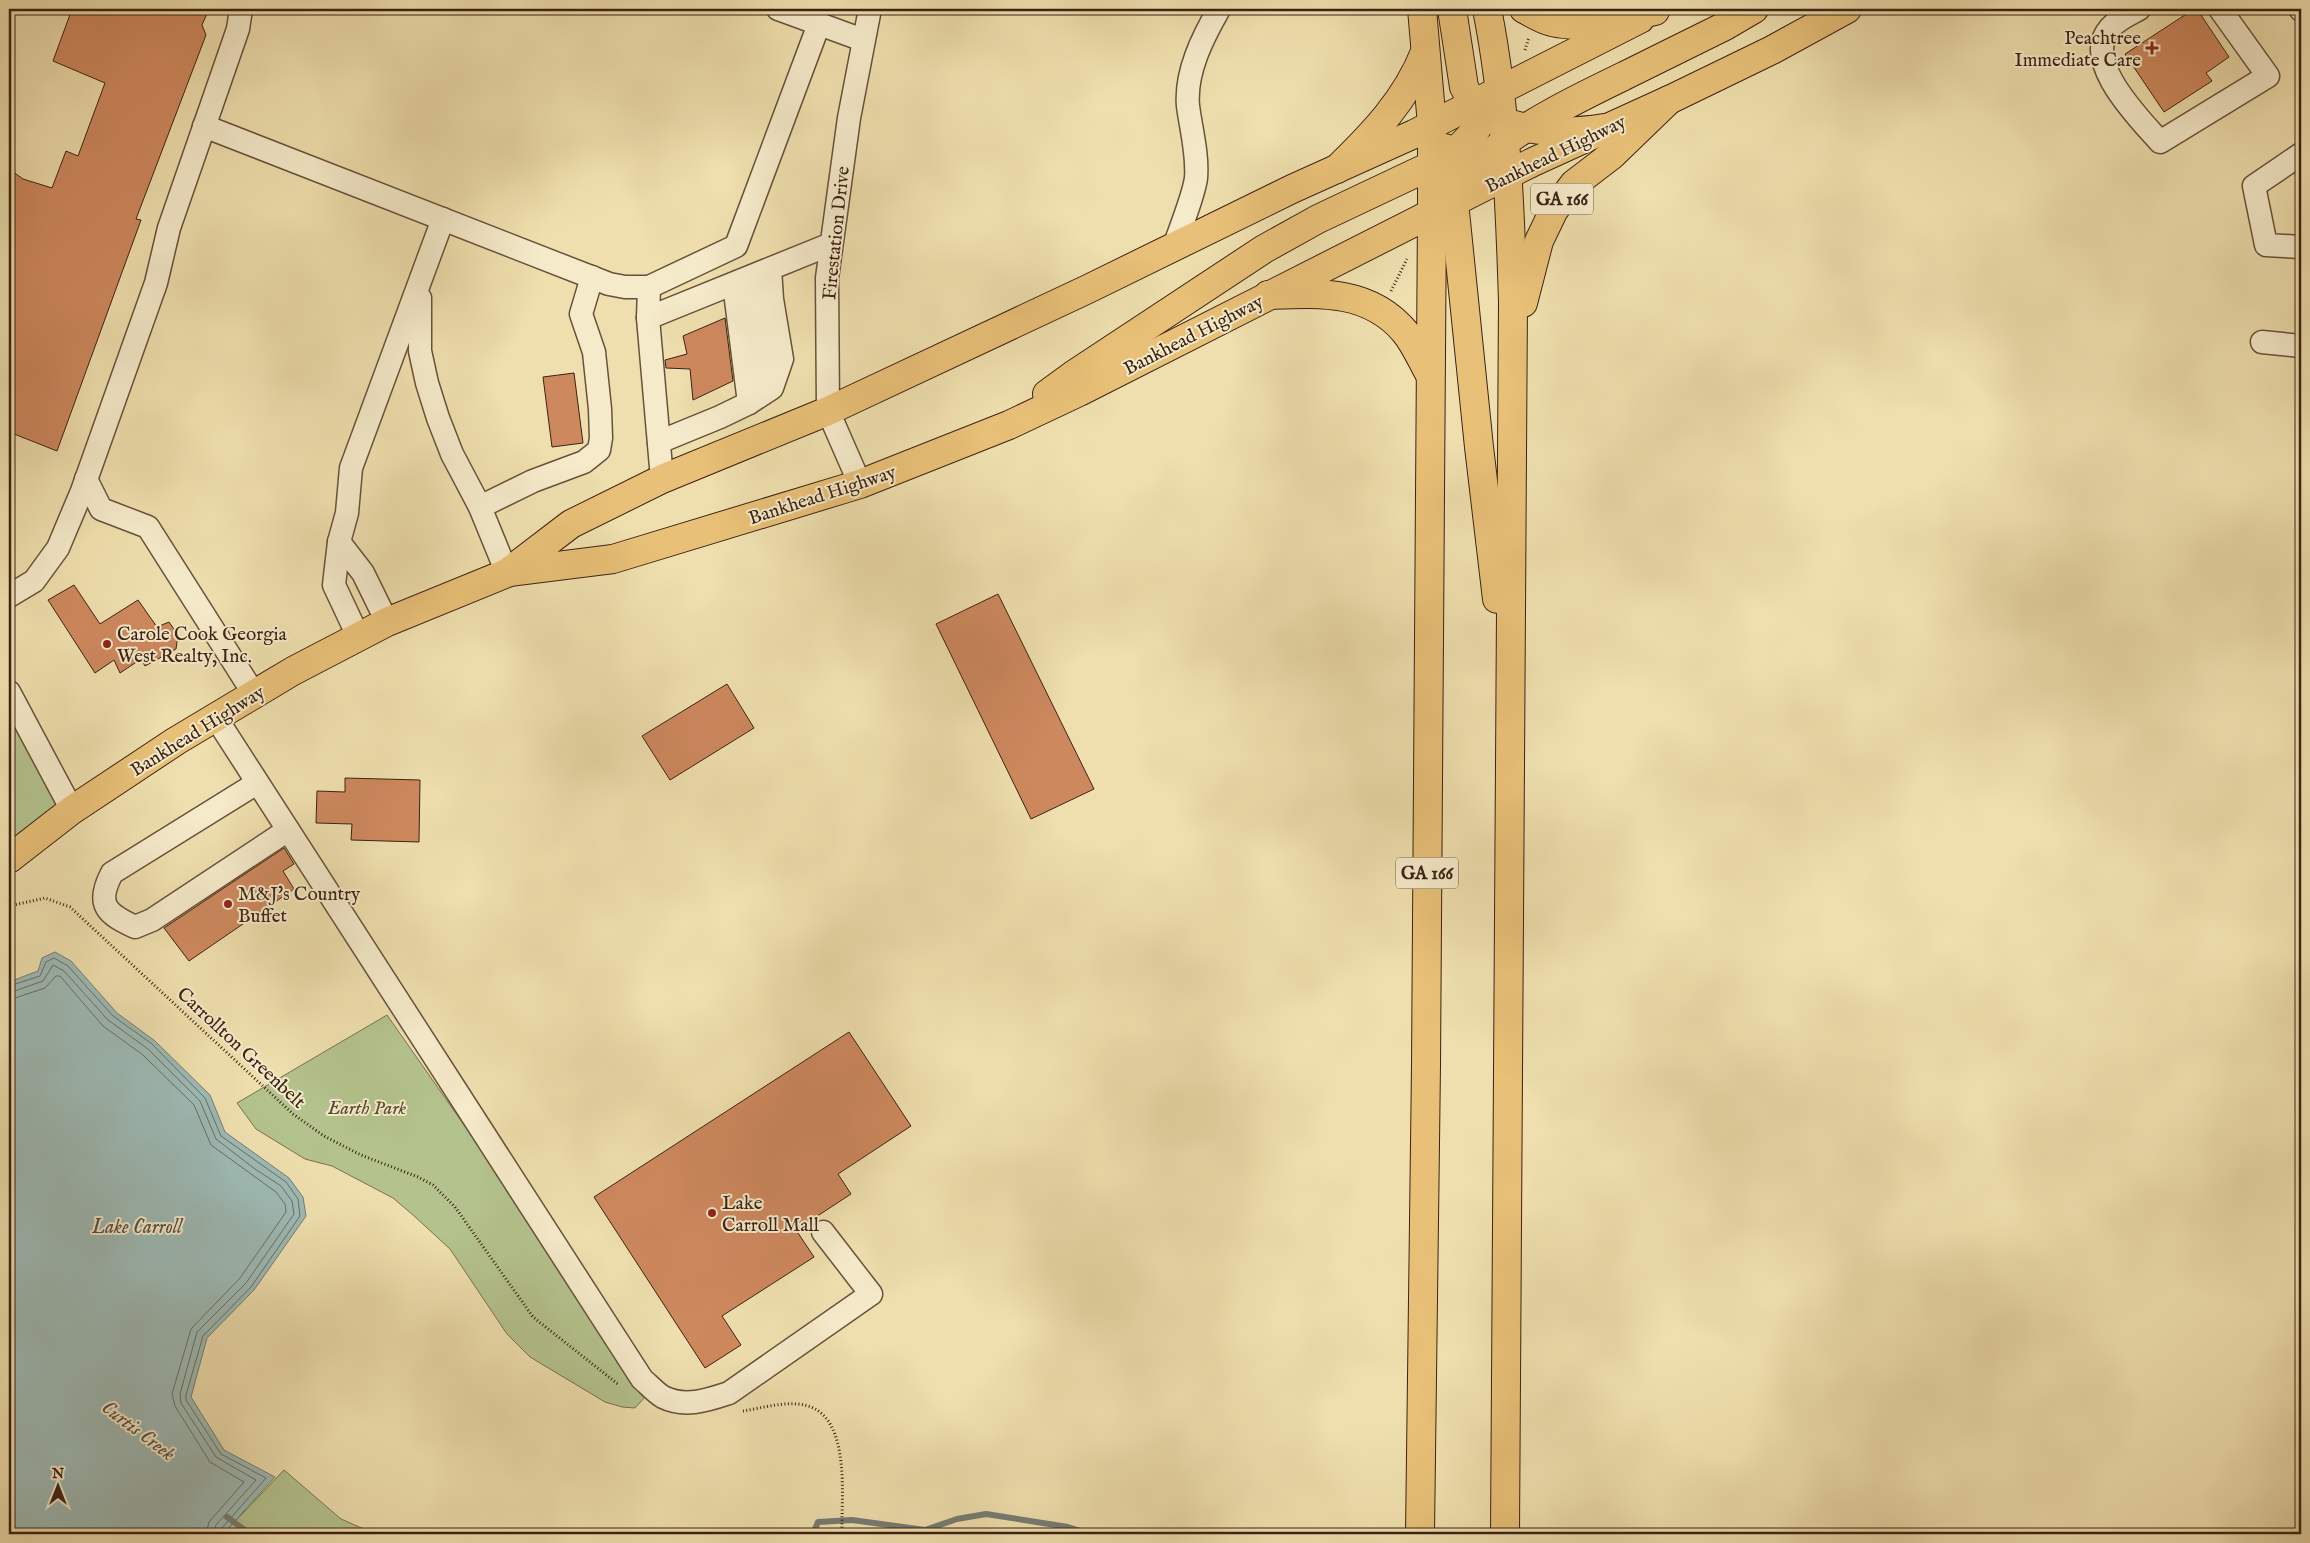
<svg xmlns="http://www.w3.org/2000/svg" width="2310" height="1543" viewBox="0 0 2310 1543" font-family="'IM FELL English',serif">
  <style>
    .green { fill: #b4c38e; stroke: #787251 }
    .water { fill: #9dbab5; stroke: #767d75 }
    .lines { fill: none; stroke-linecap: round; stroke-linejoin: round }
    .shore { stroke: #6c6e64; stroke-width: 1 }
    .stream { stroke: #767d75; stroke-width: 6 }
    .building { fill: #ce885e; stroke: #3b2214 }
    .minor-casing { stroke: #68513a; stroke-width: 25 }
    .major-casing { stroke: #3b2214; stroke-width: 30 }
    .highway-casing { stroke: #3b2214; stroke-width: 30 }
    .path { stroke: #3b2214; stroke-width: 3; stroke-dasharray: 1 2.5; stroke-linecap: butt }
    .minor { stroke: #f5eaca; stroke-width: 22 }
    .major { stroke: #e8c077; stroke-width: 28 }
    .highway { stroke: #e8c077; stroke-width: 28 }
    .poi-dot { fill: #8f2418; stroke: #f5eaca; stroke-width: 2 }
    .labels { text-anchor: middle; stroke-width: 4; stroke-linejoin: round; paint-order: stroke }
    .shield { fill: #f5eaca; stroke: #735e4b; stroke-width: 1 }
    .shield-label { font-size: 18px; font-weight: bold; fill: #3b2214 }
    .poi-label { font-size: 19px; fill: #3b2214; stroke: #f5eaca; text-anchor: start }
    .street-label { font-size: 19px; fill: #3b2214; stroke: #f5eaca }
    .park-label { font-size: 19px; font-style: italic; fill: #594a32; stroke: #f5eaca }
    .water-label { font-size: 20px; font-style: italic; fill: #585044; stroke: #f5eaca }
  </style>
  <rect width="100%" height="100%" fill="#efdfae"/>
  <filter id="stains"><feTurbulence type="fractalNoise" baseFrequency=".004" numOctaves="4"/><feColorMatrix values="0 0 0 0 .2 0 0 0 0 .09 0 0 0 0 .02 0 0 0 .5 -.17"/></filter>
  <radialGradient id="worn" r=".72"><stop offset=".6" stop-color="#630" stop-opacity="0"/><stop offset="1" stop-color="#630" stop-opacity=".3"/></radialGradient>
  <g class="green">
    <path d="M 9,698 L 72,810 L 9,848 Z"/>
    <path d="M 387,1015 L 642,1379 L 645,1397 L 635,1408 L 622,1407 L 605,1402 L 530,1357 L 507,1334 L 450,1249 L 413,1215 L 393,1198 L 332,1166 L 305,1159 L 256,1129 L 237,1103 Z"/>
    <path d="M 284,1470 L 341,1519 L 375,1534 L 223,1534 Z"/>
  </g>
  <path class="water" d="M 55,952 L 71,961 L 117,1013 L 155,1041 L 210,1095 L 225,1132 L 289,1178 L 303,1197 L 306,1216 L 254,1290 L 207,1338 L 191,1397 L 224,1450 L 275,1477 L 223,1534 L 9,1534 L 9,982 L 38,971 L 42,958 Z"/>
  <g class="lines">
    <g class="shore">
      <path d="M 9,986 L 40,976 L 46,962 L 54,958 L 68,966 L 113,1016 L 152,1044 L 205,1098 L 221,1136 L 286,1182 L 298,1199 L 300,1216 L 251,1287 L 203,1336 L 186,1395 L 186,1400 L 221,1454 L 266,1478 L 221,1529 L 220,1534"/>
      <path d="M 9,993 L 43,981 L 53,965 L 64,971 L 108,1020 L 148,1049 L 200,1101 L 216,1139 L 255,1169 L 281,1186 L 292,1201 L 294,1214 L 246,1283 L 197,1332 L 180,1394 L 181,1403 L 216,1457 L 256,1480 L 216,1525 L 213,1534"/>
      <path d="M 9,1000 L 45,988 L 56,976 L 60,976 L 103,1026 L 143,1055 L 194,1105 L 211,1145 L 276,1192 L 285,1204 L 286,1212 L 240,1278 L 191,1329 L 172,1394 L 175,1406 L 210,1462 L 244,1482 L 209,1522 L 206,1534"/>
    </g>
    <g class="stream">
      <path d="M 227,1517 L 250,1534"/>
      <path d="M 813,1534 L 818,1522 L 852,1520 L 925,1530 L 957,1519 L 986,1514 L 1068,1527 L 1090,1534"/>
    </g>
  </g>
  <g class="building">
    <path d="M 72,9 L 209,9 L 202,25 L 206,35 L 136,219 L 141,220 L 57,451 L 9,432 L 9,169 L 23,179 L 52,188 L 66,151 L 78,156 L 105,83 L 53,61 Z"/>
    <path d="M 2194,9 L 2197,9 L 2229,57 L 2206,73 L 2212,81 L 2164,112 L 2125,54 Z"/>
    <path d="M 725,318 L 733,381 L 693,400 L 690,369 L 666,368 L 665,360 L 687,354 L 683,336 Z"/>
    <path d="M 574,373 L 583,443 L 552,447 L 543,377 Z"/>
    <path d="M 74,585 L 100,624 L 138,600 L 157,627 L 169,622 L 178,635 L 176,649 L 145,666 L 141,659 L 120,673 L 114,660 L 95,673 L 48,600 Z"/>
    <path d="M 998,594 L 1094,789 L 1031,819 L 936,624 Z"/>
    <path d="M 727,684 L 754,728 L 670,780 L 642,736 Z"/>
    <path d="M 345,778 L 420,780 L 419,842 L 351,840 L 352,824 L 316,823 L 317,791 L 345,792 Z"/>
    <path d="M 284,848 L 294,864 L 283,871 L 294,889 L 189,961 L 164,928 Z"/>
    <path d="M 849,1032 L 911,1126 L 838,1174 L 851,1194 L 796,1230 L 814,1257 L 722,1316 L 741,1345 L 705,1368 L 594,1197 Z"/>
  </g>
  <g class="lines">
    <g class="minor-casing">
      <g id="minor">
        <path d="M 778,9 L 863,40"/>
        <path d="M 2139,9 C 2130,14 2117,20 2110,28 C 2081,61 2139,118 2160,142 L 2268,76 L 2220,9"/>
        <path d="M 2301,9 L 2301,10"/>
        <path d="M 204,126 L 609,284 L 625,287 L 649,287 L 648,318 L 831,244"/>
        <path d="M 2301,154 L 2254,186 L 2266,245 L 2301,247"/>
        <path d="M 1174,247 C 1180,229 1194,195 1196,178 C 1198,154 1191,129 1188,106 C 1185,72 1203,37 1219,9"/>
        <path d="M 751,277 C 755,302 773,368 759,387"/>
        <path d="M 734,284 L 749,403"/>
        <path d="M 649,287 L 736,246 L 819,24"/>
        <path d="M 420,298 L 420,351 L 427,383 L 438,418 L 452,454 L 480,507 L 507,573"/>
        <path d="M 648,318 L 662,479"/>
        <path d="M 2262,342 L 2301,346"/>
        <path d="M 659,442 L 720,417 L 749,403 L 772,388 L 782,359 L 772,299 L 770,269"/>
        <path d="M 86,479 L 101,509 L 148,527 L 254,694"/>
        <path d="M 860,484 L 828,411 L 827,278 L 849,118 L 870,9"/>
        <path d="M 480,507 L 533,481 L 584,462 L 599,450 L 601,438 L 600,409 L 594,352 L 581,314 L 592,277"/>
        <path d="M 339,542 L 363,573 L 387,622"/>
        <path d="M 9,596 L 34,581 L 58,548 L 82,491 L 156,283 L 169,228 L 238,29 L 241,9"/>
        <path d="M 358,636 L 334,585 L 339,542 L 347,513 L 351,468 L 443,219"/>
        <path d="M 9,692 L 72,810"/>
        <path d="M 216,718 L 642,1379 C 648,1384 656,1393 663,1397 C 685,1408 708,1400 729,1393 L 871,1294 L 823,1232"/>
        <path d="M 257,783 L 112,873 C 95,905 107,914 135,927 L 152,920 L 288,830"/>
      </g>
    </g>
    <g class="major-casing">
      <g id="major">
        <path d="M 1439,203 C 1487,142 1558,108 1626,75 C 1659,59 1692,42 1725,26 L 1754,9"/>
        <path d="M 1047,394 L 1073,375 L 1264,249 L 1318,219 L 1447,158 C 1474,136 1482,123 1498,93"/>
        <path d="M 509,572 L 613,559 L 860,484 L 1009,425 L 1079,392 L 1533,162 L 1669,100 L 1772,50 L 1847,9"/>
        <path d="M 9,859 L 72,810 L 176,741 L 293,671 L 387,622 L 507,573 L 571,524 L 662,479 L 828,411 L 1088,289 L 1292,189 L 1414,134 L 1640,19"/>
      </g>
    </g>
    <g class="highway-casing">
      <g id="highway">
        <path d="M 1452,9 L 1464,87 C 1485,134 1561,135 1604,128"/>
        <path d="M 1487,9 C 1506,105 1510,204 1513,302 L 1505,1534"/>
        <path d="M 1524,9 C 1532,13 1542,20 1552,22 C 1586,30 1622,19 1655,11"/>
        <path d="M 1445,148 L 1454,202 L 1479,447 L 1497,599"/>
        <path d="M 1337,169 C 1373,134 1406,100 1425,52"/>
        <path d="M 1268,295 C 1318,293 1369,289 1405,332 C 1415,344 1422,361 1430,375"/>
        <path d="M 1523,303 L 1539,241 L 1554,210 L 1574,184 L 1612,155 L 1669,100"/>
        <path d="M 1420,1534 L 1426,1065 L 1432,212 L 1432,125 L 1422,9"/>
      </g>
    </g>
    <g class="path">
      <path d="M 1525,50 L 1529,37"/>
      <path d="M 1391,291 L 1407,259"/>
      <path d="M 9,906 L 45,898 L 70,907 L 293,1114 L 324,1136 L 361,1155 L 418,1177 L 433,1185 L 455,1207 L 533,1317 L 619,1385"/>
      <path d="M 743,1411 C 763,1408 791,1399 811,1407 C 851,1423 841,1499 842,1534"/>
    </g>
    <use href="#minor" class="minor"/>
    <use href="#major" class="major"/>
    <use href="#highway" class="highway"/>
  </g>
  <g class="poi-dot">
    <path d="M2149.5 40.5h5v5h5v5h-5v5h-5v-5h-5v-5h5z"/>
    <circle cx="107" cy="644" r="5"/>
    <circle cx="228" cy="904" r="5"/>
    <circle cx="712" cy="1213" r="5"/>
  </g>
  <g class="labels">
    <g class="shield">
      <rect x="1531" y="183.5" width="62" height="31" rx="4"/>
      <rect x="1396" y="857.5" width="62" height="31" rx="4"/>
    </g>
    <g class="shield-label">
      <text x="1562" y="205">GA 166</text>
      <text x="1427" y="879">GA 166</text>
    </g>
    <g class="poi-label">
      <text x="2141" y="44" text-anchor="end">Peachtree<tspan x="2141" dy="22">Immediate Care</tspan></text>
      <text x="117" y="640">Carole Cook Georgia<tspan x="117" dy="22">West Realty, Inc.</tspan></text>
      <text x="238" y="900">M&amp;J's Country<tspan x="238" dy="22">Buffet</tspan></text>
      <text x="722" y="1209">Lake<tspan x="722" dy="22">Carroll Mall</tspan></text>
    </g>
    <g class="street-label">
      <text transform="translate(1555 153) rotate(-26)" y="7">Bankhead Highway</text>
      <text transform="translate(835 233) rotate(-84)" y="7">Firestation Drive</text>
      <text transform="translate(1193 334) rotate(-27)" y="7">Bankhead Highway</text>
      <text transform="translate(822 494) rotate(-18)" y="7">Bankhead Highway</text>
      <text transform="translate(197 730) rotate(-32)" y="7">Bankhead Highway</text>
      <text transform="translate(242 1047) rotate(43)" y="7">Carrollton Greenbelt</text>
    </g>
    <g class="park-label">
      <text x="367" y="1114">Earth Park</text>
    </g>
    <g class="water-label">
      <text x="137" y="1233">Lake Carroll</text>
      <text transform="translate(139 1430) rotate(37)" y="7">Curtis Creek</text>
    </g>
  </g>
  <rect width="2310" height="1543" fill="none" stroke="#efdfae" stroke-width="30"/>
  <rect x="10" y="10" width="2290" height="1523" fill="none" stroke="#3b2214" stroke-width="2.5"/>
  <rect x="15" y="15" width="2280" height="1513" fill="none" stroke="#3b2214"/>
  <g transform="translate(58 1486)" stroke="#f5eaca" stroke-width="4" paint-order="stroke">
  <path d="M0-4L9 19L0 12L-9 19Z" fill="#3b2214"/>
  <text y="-8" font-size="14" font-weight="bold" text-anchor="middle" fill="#3b2214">N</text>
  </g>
  <rect width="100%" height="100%" filter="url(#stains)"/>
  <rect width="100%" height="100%" fill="url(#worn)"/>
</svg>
